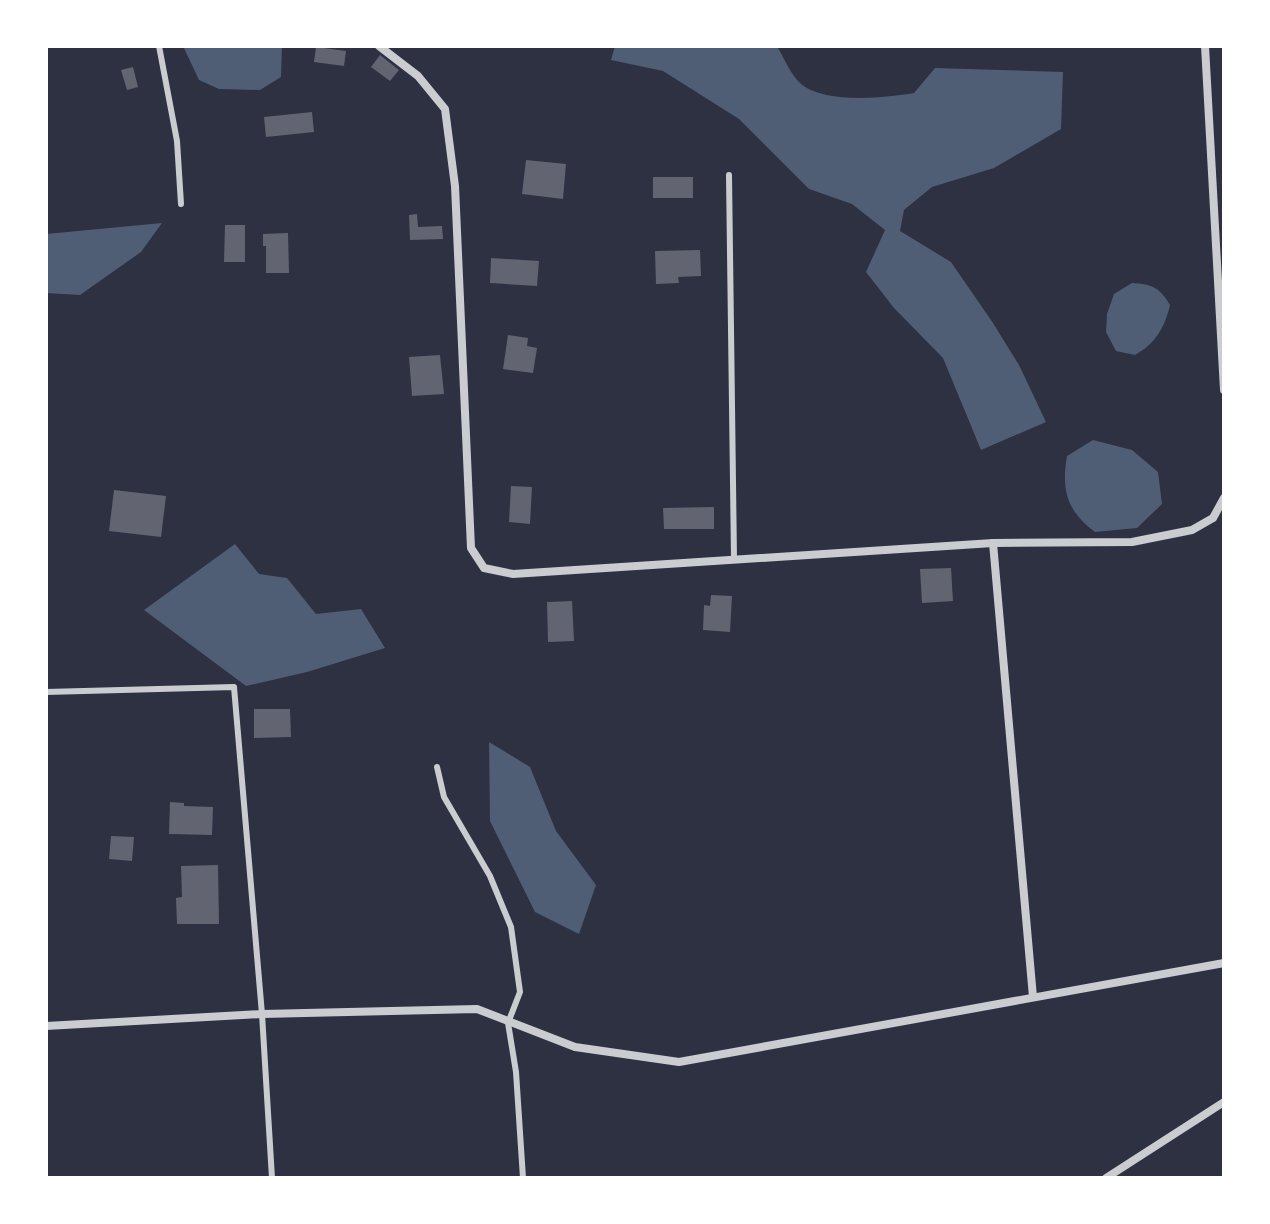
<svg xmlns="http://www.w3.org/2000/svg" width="1270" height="1224" viewBox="0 0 1270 1224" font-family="'Nunito Sans',sans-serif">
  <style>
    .water { fill: #4f5d75 }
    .building { fill: #626471 }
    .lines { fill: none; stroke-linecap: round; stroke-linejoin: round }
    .service { stroke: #caccd0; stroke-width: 6 }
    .minor { stroke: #caccd0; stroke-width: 8 }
  </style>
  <rect width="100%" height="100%" fill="#2d3142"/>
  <g class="water">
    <path d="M 183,46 L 282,46 L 281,77 L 260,90 L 219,89 L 199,80 Z"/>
    <path d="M 615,46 L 777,46 C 784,58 791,75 801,84 C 826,104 883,98 914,93 L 935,68 L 1063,72 L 1061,129 L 994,168 L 932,187 L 904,210 L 900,231 L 951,262 L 993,323 L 1019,365 L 1046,422 L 981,450 L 943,358 L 894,308 L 866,272 L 885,230 L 852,204 L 809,189 L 739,119 L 663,71 L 611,60 Z"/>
    <path d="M 162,223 L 141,252 L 80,295 L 46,293 L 46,234 Z"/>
    <path d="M 1132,283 C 1152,284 1160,288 1170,305 C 1165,327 1155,344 1135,355 L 1116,351 L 1106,332 L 1107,314 L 1114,294 Z"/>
    <path d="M 1093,440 L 1132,450 L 1158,472 L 1162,504 L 1137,528 L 1095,532 C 1067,511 1061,490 1067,456 Z"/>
    <path d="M 235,544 L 259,574 L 287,578 L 316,614 L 361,609 L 385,648 L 307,672 L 246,686 L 144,610 Z"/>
    <path d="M 489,742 L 530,767 L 556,831 L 596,885 L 579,934 L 535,912 L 490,821 Z"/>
  </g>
  <g class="building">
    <path d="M 316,47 L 346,51 L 344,66 L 314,62 Z"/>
    <path d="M 380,55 L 399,70 L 390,81 L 371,67 Z"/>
    <path d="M 133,67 L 138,87 L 127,90 L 121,70 Z"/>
    <path d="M 312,112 L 314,132 L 266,137 L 264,117 Z"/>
    <path d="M 526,160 L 566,164 L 563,199 L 522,194 Z"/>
    <rect x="653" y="177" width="40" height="21"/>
    <path d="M 417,214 L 418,227 L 442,226 L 443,239 L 410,240 L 409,215 Z"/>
    <path d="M 225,225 L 245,225 L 245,262 L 224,262 Z"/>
    <path d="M 288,233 L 289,273 L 266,273 L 266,246 L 263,246 L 263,234 Z"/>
    <path d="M 700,250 L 701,276 L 678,277 L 679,283 L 656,284 L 655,251 Z"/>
    <path d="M 491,258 L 539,261 L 537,286 L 490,283 Z"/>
    <path d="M 508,335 L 528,338 L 527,346 L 537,348 L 533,373 L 503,369 Z"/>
    <path d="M 440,355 L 444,394 L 412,396 L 409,357 Z"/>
    <path d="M 511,486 L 532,487 L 530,524 L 509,522 Z"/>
    <path d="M 114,490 L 166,496 L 161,537 L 109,531 Z"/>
    <path d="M 714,507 L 714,529 L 664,529 L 663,508 Z"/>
    <path d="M 951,568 L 953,601 L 922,603 L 920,569 Z"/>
    <path d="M 711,595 L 732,596 L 730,632 L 703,630 L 704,605 L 710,606 Z"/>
    <path d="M 572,601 L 574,641 L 548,642 L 547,602 Z"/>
    <path d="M 254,709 L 290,709 L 291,737 L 254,738 Z"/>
    <path d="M 170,802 L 184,803 L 184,806 L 213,807 L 212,835 L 169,834 Z"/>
    <path d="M 111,836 L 134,837 L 132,861 L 109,859 Z"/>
    <path d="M 218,865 L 219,924 L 177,924 L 176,898 L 182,897 L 181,866 Z"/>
  </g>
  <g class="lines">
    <g class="service">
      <path d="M 159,46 L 177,141 L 181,204"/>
      <path d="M 729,175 L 734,559"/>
      <path d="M 46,692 L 234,687 L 262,1014 L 272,1178"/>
      <path d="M 437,767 L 444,797 L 490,876 L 511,927 L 520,992 L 508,1023 L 516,1072 L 523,1178"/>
    </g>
    <g class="minor">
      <path d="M 379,46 L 418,76 L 445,109 L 455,186 L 471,548 L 484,568 L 513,574 L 993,543 L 1132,542 L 1192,530 L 1213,518 L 1224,498"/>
      <path d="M 1205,46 L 1224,390"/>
      <path d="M 993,543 L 1033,997"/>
      <path d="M 46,1026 L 262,1014 L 477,1009 L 575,1047 L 679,1062 L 1224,963"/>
      <path d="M 1106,1178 L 1224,1102"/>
    </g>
  </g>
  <rect width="1270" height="1224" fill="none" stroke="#ffffff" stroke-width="96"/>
</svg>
